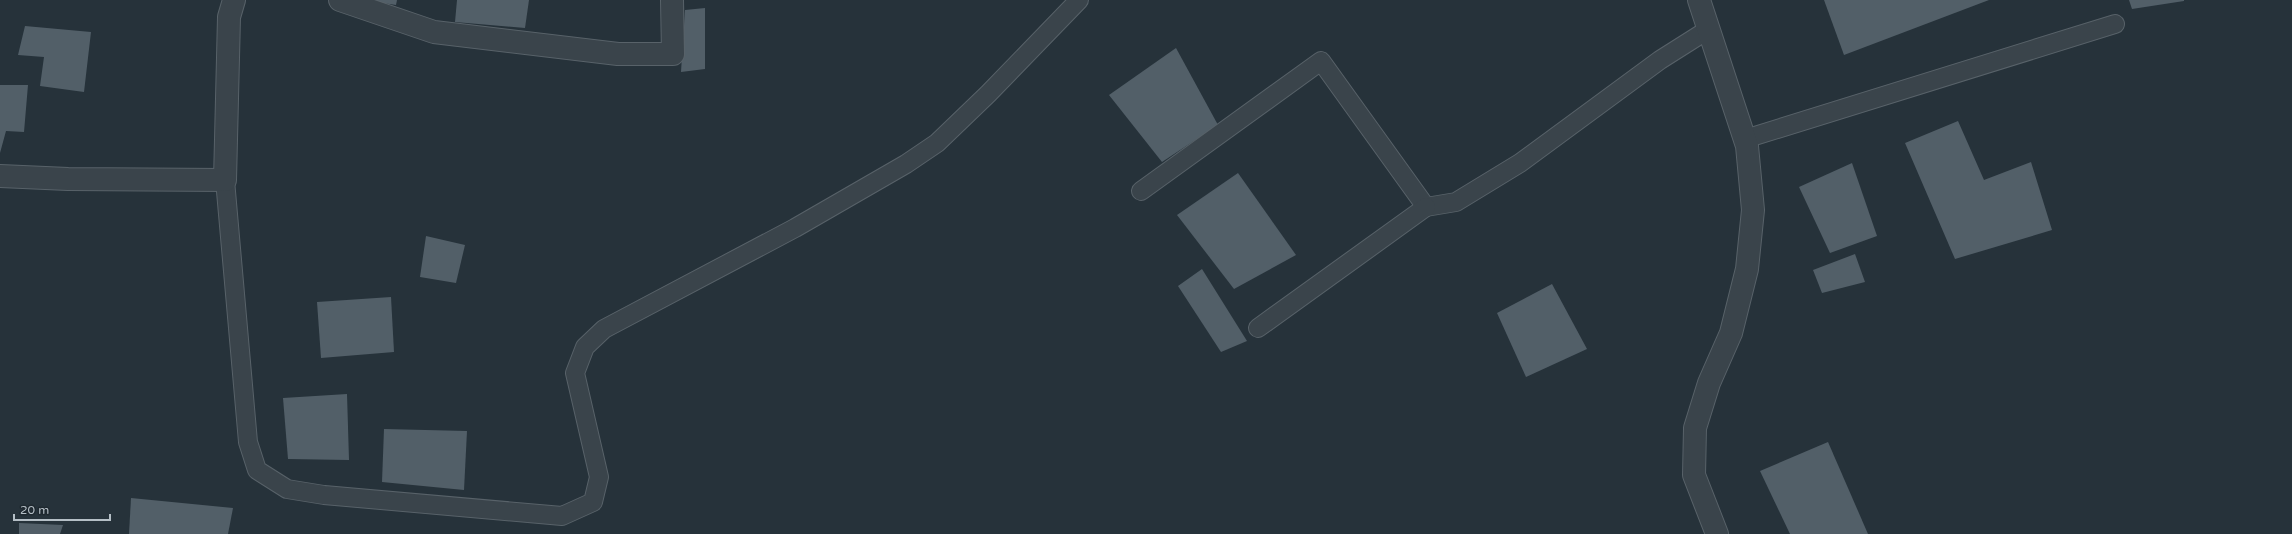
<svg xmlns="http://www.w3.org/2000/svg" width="2292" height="534" viewBox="0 0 2292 534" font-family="'Varela Round',sans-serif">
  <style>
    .building { fill: #525f68 }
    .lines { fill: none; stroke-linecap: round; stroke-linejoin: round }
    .service-casing { stroke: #586269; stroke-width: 20 }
    .minor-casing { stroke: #586269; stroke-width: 24 }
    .service { stroke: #3a444b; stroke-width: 18 }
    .minor { stroke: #3a444b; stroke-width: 22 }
  </style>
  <rect width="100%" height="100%" fill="#26323a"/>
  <g class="building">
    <path d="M 363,0 L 397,0 L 396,5 Z"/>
    <path d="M 457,0 L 529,0 L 525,28 L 455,22 Z"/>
    <path d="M 1824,0 L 1989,0 L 1844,55 Z"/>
    <path d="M 2129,0 L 2184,0 L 2184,1 L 2132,9 Z"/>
    <path d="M 705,8 L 705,69 L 681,72 L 685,10 Z"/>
    <path d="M 25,26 L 91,32 L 84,92 L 40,86 L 44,57 L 18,55 Z"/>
    <path d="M 1176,48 L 1218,125 L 1162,162 L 1109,95 Z"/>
    <path d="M 0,85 L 28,85 L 24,132 L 6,131 L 0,153 Z"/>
    <path d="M 1958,121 L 1984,180 L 2031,162 L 2052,230 L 1955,259 L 1905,143 Z"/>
    <path d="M 1852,163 L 1877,236 L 1830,253 L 1799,187 Z"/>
    <path d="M 1238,173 L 1296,255 L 1234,289 L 1177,215 Z"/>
    <path d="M 426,236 L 465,245 L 456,283 L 420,277 Z"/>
    <path d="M 1855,254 L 1865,282 L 1822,293 L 1813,270 Z"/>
    <path d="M 1202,269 L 1247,341 L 1221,352 L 1178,286 Z"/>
    <path d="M 1552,284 L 1587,349 L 1526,377 L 1497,313 Z"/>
    <path d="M 391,297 L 394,352 L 321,358 L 317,302 Z"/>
    <path d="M 347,394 L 349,460 L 288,459 L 283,398 Z"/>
    <path d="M 384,429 L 467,431 L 464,490 L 382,482 Z"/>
    <path d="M 1828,442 L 1868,534 L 1790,534 L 1760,471 Z"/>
    <path d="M 131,498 L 233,508 L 228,534 L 129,534 Z"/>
    <path d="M 19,523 L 63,525 L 60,534 L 19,534 Z"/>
  </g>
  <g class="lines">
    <g class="service-casing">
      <g id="service">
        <path d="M 1745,139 L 2115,24"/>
        <path d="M 225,180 L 248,442 L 257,470 L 287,489 L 324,495 L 562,516 L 593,502 L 599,477 L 575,373 L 585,347 L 604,329 L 795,228 L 906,164 L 937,143 L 988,94 L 1079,0"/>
        <path d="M 1141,191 L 1321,61 L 1426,207 L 1456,202 L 1520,163 L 1660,60 L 1709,29"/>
        <path d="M 1258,328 L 1426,207"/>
      </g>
    </g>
    <g class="minor-casing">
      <g id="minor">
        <path d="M 340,0 L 434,32 L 618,54 L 673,54 L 672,0"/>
        <path d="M 1699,0 L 1747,146 L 1753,210 L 1747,269 L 1731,333 L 1709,383 L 1695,428 L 1694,475 L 1717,534"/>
        <path d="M 0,176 L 68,179 L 225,180 L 229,17 L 234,0"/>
      </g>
    </g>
    <use href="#service" class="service"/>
    <use href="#minor" class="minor"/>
  </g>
  <path d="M14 514v6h96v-6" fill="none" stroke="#b5bfc6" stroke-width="2"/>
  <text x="20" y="514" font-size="12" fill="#b5bfc6" stroke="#1f2930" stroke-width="3" paint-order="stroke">20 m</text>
</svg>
